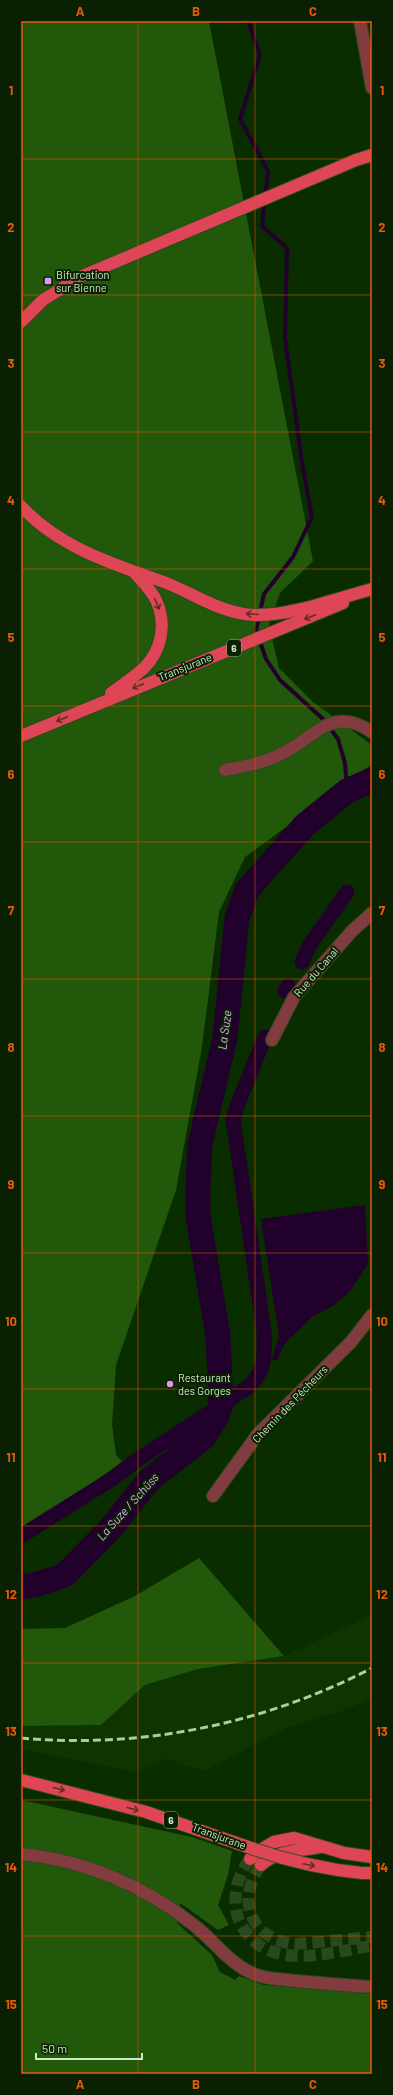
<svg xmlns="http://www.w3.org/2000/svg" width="393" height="2095" viewBox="0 0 393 2095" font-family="Barlow,sans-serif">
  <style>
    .built { fill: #0e3500 }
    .green { fill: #225809 }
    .water { fill: #21002b }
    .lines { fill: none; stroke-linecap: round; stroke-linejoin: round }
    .stream { stroke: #21002b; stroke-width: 4 }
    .canal { stroke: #21002b; stroke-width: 15 }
    .river { stroke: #21002b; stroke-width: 25 }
    .major-tunnel { stroke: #28491e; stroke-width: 12; stroke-dasharray: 12 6; stroke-linecap: butt }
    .minor-casing { stroke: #2a4b20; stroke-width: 14 }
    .major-casing { stroke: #2a4b20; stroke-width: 14 }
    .minor { stroke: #823b3f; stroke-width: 12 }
    .major { stroke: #de4657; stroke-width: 12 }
    .rail { stroke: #afcaa7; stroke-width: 3; stroke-dasharray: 8 4; stroke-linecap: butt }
    .major-bridge-casing { stroke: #2a4b20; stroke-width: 14; stroke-linecap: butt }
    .major-bridge { stroke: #de4657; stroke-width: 12 }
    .oneway { stroke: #5e3024 }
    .grid { fill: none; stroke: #e8590c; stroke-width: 1; stroke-opacity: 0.55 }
    .poi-dot { fill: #de98f2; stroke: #092102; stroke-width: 1.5 }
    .labels { text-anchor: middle; stroke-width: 4; stroke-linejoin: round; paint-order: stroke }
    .shield { fill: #092102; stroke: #94ac8c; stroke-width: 1 }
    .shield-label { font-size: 10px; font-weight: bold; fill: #cfe8c7 }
    .poi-label { font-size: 11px; fill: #cfe8c7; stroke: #092102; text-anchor: start }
    .street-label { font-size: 11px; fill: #cfe8c7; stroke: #092102 }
    .water-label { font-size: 12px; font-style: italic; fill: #e4adf4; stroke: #092102 }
    .neatline { fill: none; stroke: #e8590c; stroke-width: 1.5 }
    .grid-label { font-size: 13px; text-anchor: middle; font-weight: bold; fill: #e8590c }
  </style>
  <rect width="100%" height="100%" fill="#0a2d00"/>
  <path class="built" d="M 372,1615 L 372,1698 L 348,1709 L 289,1727 L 204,1771 L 167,1759 L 135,1772 L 21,1749 L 21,1726 L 101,1725 L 145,1685 L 198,1669 L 284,1656 Z"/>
  <g class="green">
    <path d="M 21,21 L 209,21 L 313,561 L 280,593 L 269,625 L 279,668 L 313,702 L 372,745 L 372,764 L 245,857 L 219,912 L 202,1047 L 176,1190 L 116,1365 L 112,1425 L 116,1455 L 122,1462 L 21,1533 Z"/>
    <path d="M 199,1558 L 284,1656 L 198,1669 L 145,1685 L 101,1725 L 21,1726 L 21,1629 L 65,1628 L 135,1596 Z"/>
    <path d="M 21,1800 L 192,1837 L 232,1851 L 228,1875 L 218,1905 L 229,1925 L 218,1930 L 180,1903 L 177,1923 L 212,1955 L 220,1972 L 235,1980 L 239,1976 L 264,1985 L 372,1994 L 372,2074 L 21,2074 Z"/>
  </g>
  <path class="water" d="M 365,1205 L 368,1264 L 350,1291 L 333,1306 L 312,1317 L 285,1343 L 277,1361 L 272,1359 L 279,1336 L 261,1219 Z"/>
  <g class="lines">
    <path class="stream" d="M 248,21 L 260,55 L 240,119 L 268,171 L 262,226 L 287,248 L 285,338 L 302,463 L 312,517 L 293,557 L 264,594 L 256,630 L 266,659 L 280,680 L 324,720 L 338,739 L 345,763 L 347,791"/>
    <g class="canal">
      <path d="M 302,962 L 309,946 L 347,892"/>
      <path d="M 285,991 L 288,986"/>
      <path d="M 21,1536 L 112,1479 L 137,1460 L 244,1390 C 266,1373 265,1357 264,1331 L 233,1120 L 237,1106 L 265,1037"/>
    </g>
    <path class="river" d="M 21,1587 L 38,1584 L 65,1575 L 110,1529 L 149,1480 L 203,1438 L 216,1418 L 221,1404 L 218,1336 L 198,1216 L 198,1184 L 200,1144 L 225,1038 L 237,918 L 247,890 L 305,825 L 347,791 L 372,780"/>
    <g class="major-tunnel">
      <path d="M 250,1859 C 237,1876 233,1894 237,1914 C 239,1923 244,1930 250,1937 C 279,1970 335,1951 372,1946"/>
      <path d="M 261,1865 C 235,1900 251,1941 296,1944 L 372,1937"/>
    </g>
    <g class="minor-casing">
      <g id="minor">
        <path d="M 360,21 L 372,88"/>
        <path d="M 225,770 C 245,766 265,763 283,753 C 317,736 333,705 372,732"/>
        <path d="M 272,1040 L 294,997 L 352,931 L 372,913"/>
        <path d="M 213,1496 L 258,1434 L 351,1342 L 372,1315"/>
        <path d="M 21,1854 C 85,1860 145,1886 195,1926 C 214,1941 231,1965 254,1974 C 264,1978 276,1979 287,1980 C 315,1983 344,1985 372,1987"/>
      </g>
    </g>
    <g class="major-casing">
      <g id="major">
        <path d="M 21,322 L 43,300 L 80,277 L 356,160 L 372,155"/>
        <path d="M 21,506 C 58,547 113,564 164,582 C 193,593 222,614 254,615 C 292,616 335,599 372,589"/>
        <path d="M 111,693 C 122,685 134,677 144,668 C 162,650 167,623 156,600 C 151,590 142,581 135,573"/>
        <path d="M 21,736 L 343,603"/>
        <path d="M 21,1780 L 146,1812 L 245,1846"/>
        <path d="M 250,1859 L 257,1852 L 274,1842 L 294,1838 L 344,1853 L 372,1857"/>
        <path d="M 261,1865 C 278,1850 299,1851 320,1847"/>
        <path d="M 362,1873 L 372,1873"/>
      </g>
    </g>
    <use href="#minor" class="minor"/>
    <use href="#major" class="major"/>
    <path class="rail" d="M 21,1738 C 142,1749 264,1724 372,1668"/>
    <g class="major-bridge-casing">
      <path id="major-bridge" d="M 245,1846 C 284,1860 321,1869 362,1873"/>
    </g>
    <use href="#major-bridge" class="major-bridge"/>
  </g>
  <defs><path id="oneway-shaft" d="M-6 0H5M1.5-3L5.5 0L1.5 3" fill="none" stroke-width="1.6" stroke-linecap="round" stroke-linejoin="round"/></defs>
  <g class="oneway">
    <use href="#oneway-shaft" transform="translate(157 604) rotate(68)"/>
    <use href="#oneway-shaft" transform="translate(252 614) rotate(-176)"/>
    <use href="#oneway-shaft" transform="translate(310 617) rotate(157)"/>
    <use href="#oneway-shaft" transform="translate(138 686) rotate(157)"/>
    <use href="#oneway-shaft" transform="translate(62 719) rotate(157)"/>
    <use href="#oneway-shaft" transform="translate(59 1789) rotate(14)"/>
    <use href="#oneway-shaft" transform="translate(133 1809) rotate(15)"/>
    <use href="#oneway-shaft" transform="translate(309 1865) rotate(12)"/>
  </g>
  <path class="grid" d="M 138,21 L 138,2074M 255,21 L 255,2074M 21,159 L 372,159M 21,295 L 372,295M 21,432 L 372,432M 21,569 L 372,569M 21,706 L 372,706M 21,842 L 372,842M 21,979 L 372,979M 21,1116 L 372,1116M 21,1253 L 372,1253M 21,1389 L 372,1389M 21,1526 L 372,1526M 21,1663 L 372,1663M 21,1800 L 372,1800M 21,1936 L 372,1936"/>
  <g class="poi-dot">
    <rect x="44" y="277" width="8" height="8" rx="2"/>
    <circle cx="170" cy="1384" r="4"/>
  </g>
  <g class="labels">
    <g class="shield">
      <rect x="227" y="640" width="14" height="16" rx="3"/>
      <rect x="164" y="1812" width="14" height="16" rx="3"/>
    </g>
    <g class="shield-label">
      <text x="234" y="652">6</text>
      <text x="171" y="1824">6</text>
    </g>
    <g class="poi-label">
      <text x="56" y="279">Bifurcation<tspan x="56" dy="13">sur Bienne</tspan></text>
      <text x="178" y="1382">Restaurant<tspan x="178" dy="13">des Gorges</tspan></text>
    </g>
    <g class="street-label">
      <text transform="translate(185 667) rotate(-22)" y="4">Transjurane</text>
      <text transform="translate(316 972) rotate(-49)" y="4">Rue du Canal</text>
      <text transform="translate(290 1404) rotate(-46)" y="4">Chemin des Pêcheurs</text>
      <text transform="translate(219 1836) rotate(20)" y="4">Transjurane</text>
    </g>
    <g class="water-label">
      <text transform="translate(225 1030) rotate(-82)" y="4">La Suze</text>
      <text transform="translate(128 1507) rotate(-48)" y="4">La Suze / Schüss</text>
    </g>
  </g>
  <rect width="393" height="2095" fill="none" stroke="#092102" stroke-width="44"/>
  <path d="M36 2053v6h106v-6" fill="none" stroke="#cfe8c7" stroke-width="2"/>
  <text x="42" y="2053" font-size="12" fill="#cfe8c7" stroke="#092102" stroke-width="3" paint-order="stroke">50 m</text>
  <rect x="22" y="22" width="349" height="2051" class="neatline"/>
  <g class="grid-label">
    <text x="80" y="16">A</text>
    <text x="196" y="16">B</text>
    <text x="313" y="16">C</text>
    <text x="11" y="95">1</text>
    <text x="382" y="95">1</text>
    <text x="11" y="232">2</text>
    <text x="382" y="232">2</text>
    <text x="11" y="368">3</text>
    <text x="382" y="368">3</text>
    <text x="11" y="505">4</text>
    <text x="382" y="505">4</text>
    <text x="11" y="642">5</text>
    <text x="382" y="642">5</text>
    <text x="11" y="779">6</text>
    <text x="382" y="779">6</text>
    <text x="11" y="915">7</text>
    <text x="382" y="915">7</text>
    <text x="11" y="1052">8</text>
    <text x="382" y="1052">8</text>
    <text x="11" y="1189">9</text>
    <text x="382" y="1189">9</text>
    <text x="11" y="1326">10</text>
    <text x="382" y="1326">10</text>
    <text x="11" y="1462">11</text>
    <text x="382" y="1462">11</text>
    <text x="11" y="1599">12</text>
    <text x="382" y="1599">12</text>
    <text x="11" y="1736">13</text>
    <text x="382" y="1736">13</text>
    <text x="11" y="1872">14</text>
    <text x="382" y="1872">14</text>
    <text x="11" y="2009">15</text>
    <text x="382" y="2009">15</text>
    <text x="80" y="2089">A</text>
    <text x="196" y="2089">B</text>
    <text x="313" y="2089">C</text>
  </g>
</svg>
